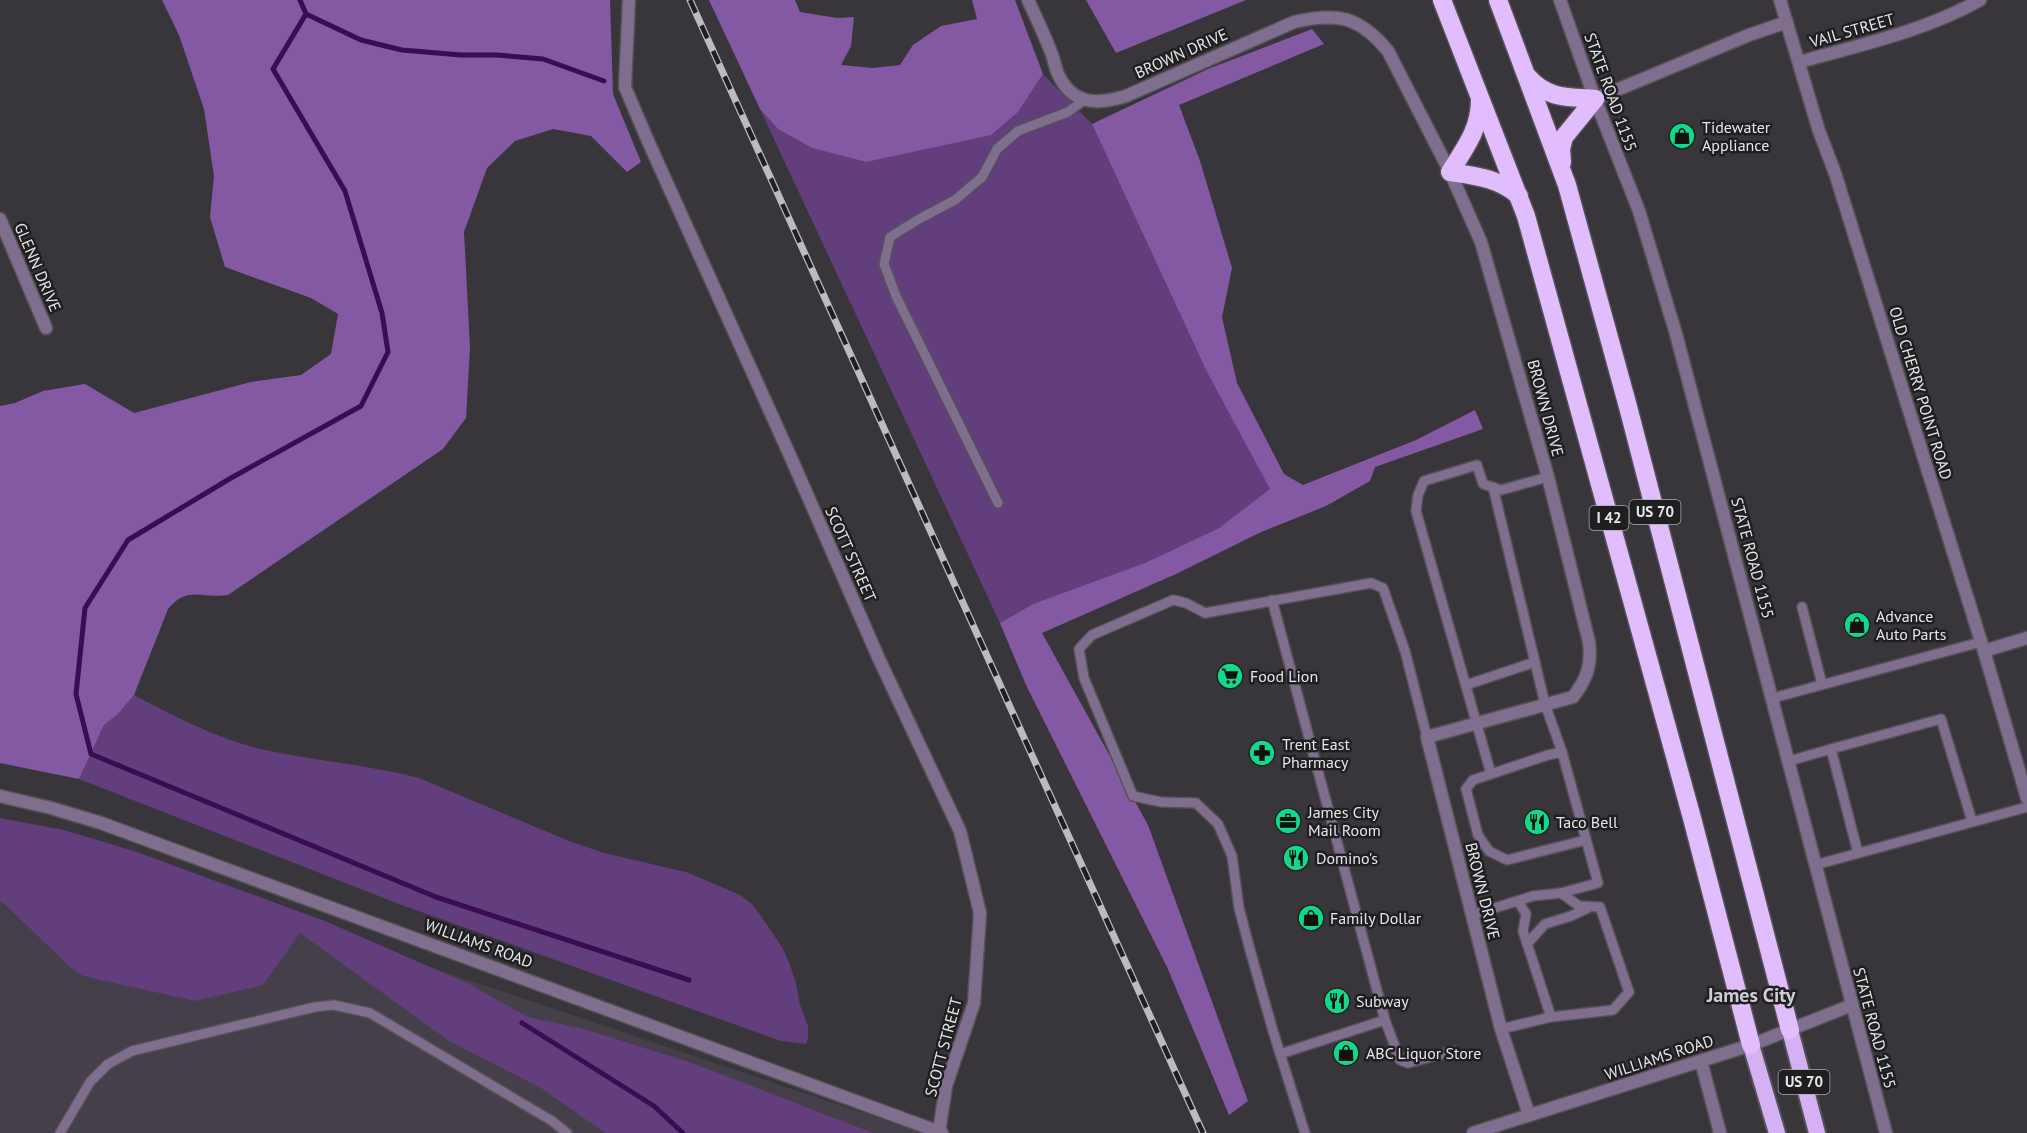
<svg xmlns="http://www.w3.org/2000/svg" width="2027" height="1133" viewBox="0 0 2027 1133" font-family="'PT Sans',sans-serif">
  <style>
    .built { fill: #443f49 }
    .green { fill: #623e7d }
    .forest { fill: #8459a3 }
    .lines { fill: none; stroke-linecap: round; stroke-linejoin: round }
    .stream { stroke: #390c53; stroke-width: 5 }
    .service-casing { stroke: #555257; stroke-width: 12 }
    .minor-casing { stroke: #555257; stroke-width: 15 }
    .tertiary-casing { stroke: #555257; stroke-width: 15 }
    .trunk-casing { stroke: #555257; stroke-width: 20 }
    .motorway-casing { stroke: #555257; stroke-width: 21 }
    .service { stroke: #806e8f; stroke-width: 9 }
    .minor { stroke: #806e8f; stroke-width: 12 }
    .tertiary { stroke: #806e8f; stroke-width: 12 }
    .trunk { stroke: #d5b0f2; stroke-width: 16 }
    .motorway { stroke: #e1bdfe; stroke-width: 18 }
    .rail-casing { stroke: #bdbbbf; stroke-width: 7 }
    .rail { stroke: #1f1e20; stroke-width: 4.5; stroke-dasharray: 14; stroke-linecap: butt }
    .labels { text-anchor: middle; stroke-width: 5; stroke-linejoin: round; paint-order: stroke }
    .shield { fill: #1f1e20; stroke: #abaaad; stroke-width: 1.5 }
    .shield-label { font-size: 15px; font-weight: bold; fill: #e7e6e9 }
    .street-label { font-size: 16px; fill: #e7e6e9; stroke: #1f1e20 }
    .poi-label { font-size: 16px; fill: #e7e6e9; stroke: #1f1e20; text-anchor: start }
    .quarter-label { font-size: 20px; font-weight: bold; fill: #cfccd2; stroke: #1f1e20 }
  </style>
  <rect width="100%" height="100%" fill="#39363b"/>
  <path class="built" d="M 0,822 L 922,1133 L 0,1133 Z"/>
  <g class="green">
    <path d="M 1043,74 L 1092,124 L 1206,370 L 1271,489 L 1219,528 L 1147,562 L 1033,604 L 1000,623 L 760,109 L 778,129 L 812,148 L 866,162 L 1018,112 Z"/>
    <path d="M 134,695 C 176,717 219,740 265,750 C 316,761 369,765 419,778 L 569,841 L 604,853 L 686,872 L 740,895 L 752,904 L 761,916 L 782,947 L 790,965 L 796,983 L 800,1005 L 808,1026 L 808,1038 L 806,1044 L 781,1041 L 399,904 L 79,779 L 104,725 L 118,714 Z"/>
    <path d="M 0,818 L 64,830 L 134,851 L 325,921 L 471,985 L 528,1017 L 584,1029 L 692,1063 L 873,1133 L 605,1133 L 541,1088 L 449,1041 L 300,933 L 263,985 L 195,1001 L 83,976 L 70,967 L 0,900 Z"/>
  </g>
  <g class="forest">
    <path d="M 162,0 L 610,0 L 613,94 L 641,162 L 627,172 L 591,136 L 553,129 L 515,141 L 487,168 L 464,232 L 470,347 L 466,418 L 443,449 L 228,595 C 203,599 187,585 168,609 L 134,695 L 118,714 L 104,725 L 79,779 L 0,763 L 0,406 L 15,403 L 43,391 L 85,384 L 134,413 L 251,382 L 301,375 L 331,354 L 338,314 L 311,298 L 225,267 L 210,217 L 214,176 L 204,109 L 179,35 Z"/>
    <path d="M 709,0 L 795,0 L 800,12 L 837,18 L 854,17 L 851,46 L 841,65 L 873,68 L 900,65 L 913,45 L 941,26 L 977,19 L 972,0 L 1015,0 L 1043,74 L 1018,112 L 991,135 L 866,162 L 812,148 L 778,129 L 760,109 Z"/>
    <path d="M 1086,0 L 1246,0 L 1116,53 Z"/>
    <path d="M 1312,29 L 1324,44 L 1179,105 L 1200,161 L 1232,268 L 1222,317 L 1237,383 L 1284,474 L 1303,485 L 1416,440 L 1475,410 L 1483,429 L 1375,467 L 1370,481 L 1326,506 L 1259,533 L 1176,574 L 1042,633 L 1148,825 L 1248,1101 L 1229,1115 L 1167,967 L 1026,685 L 1000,623 L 1033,604 L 1147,562 L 1219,528 L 1270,489 L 1206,370 L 1092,124 L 1208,69 Z"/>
  </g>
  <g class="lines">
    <g class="stream">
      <path d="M 300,0 L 306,14 L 273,69 L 345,191 L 382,313 L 388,352 L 361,406 L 231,478 L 128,540 L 85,608 L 76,694 L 91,754 L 436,897 L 689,980"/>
      <path d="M 306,14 L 361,40 L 402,50 L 461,55 L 497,55 L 543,59 L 604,81"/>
      <path d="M 522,1023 L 654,1106 L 683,1133"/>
    </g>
    <g class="service-casing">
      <g id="service">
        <path d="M 1493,487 L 1545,704 L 1562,752"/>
        <path d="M 998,503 L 896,296 L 884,264 L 890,237 L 919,219 L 955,200 L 982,177 L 997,149 L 1018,131 L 1068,112 L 1084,100"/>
        <path d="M 1272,600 L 1385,1020"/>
        <path d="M 1802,607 L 1822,684"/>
        <path d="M 1466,685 L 1535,662"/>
        <path d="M 1773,698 L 1981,642"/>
        <path d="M 1789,761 L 1831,749"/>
        <path d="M 1491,774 L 1416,511 L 1418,495 L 1424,481 L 1477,465 L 1483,484 L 1501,490 L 1548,477"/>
        <path d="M 1858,853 L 1831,749 L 1941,719 L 1972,821"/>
        <path d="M 1815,865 L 2027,807"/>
        <path d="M 1561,893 L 1598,883 L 1562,752 L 1548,755 L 1473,780 L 1466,789 L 1478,835 L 1489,851 L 1507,860 L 1586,840"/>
        <path d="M 1518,901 L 1526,914 L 1523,931 L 1551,1017"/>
        <path d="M 1472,915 L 1533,896 L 1561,893 L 1579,906 L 1600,907 L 1629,992 L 1613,1010 L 1551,1017 L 1501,1029"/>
        <path d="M 1527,944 L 1545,924 L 1571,916 L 1588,908"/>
        <path d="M 1280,1054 L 1385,1020 L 1400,1060 L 1408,1063 L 1453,1051"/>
        <path d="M 60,1133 L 90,1082 L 108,1064 L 132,1051 L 315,1007 L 334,1005 L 370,1013 L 552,1121 L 567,1133"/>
        <path d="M 1305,1133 L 1273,1031 L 1250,950 L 1239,908 L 1232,856 L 1218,824 L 1196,803 L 1161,802 L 1133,796 L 1084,678 L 1079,649 L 1092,635 L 1173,600 L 1186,603 L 1205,613 L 1371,583 L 1383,588 L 1405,651 L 1427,737"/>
      </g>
    </g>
    <g class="minor-casing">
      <g id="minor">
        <path d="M 629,0 L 625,87 L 648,141 L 792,460 L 879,659 L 960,831 L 980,913 L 974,1003 L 946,1086 L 939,1132"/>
        <path d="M 1028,0 C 1036,17 1044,34 1051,52 C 1054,59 1055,67 1058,74 C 1072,105 1097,105 1126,96 L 1294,22 C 1337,12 1359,16 1388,51 L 1450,172 L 1481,242 L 1548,477 L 1589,642 C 1592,664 1587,679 1573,697 L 1427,737 L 1501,1029 L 1529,1115"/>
        <path d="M 1799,62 C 1860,45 1925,31 1980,0"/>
        <path d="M 1595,99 L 1749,35 L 1787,22"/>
        <path d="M 0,219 L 46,328"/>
        <path d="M 1984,651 L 2027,638"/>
      </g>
    </g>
    <g class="tertiary-casing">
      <g id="tertiary">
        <path d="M 1560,0 L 1595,99 L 1639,211 L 1676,334 L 1886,1133"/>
        <path d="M 1780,0 L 1819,131 L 1835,173 L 1984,651 L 2027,798"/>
        <path d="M 0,796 L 51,808 L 101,823 L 942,1133"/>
        <path d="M 1701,1061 L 1720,1133"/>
        <path d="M 1473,1133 L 1751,1045 L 1852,1005"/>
      </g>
    </g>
    <g class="trunk-casing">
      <g id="trunk">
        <path d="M 1790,1030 L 1817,1133"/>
        <path d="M 1751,1045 L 1777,1133"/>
      </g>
    </g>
    <g class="motorway-casing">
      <g id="motorway">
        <path d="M 1442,0 L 1526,216 L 1692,818 L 1751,1045"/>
        <path d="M 1498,0 L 1567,185 L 1627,403 L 1790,1030"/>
        <path d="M 1528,77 C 1547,99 1568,97 1595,99"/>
        <path d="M 1480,100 C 1480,129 1465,148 1450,172 C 1475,176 1499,178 1519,196"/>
        <path d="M 1562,162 L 1561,149 L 1564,137 L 1595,99"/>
      </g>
    </g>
    <use href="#service" class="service"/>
    <use href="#minor" class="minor"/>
    <use href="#tertiary" class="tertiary"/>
    <use href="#trunk" class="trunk"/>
    <use href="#motorway" class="motorway"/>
    <g class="rail-casing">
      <path id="rail" d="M 690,0 L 1203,1133"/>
    </g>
    <use href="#rail" class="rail"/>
  </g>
  <defs>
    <g id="shop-disc" transform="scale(1.35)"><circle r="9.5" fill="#12d98a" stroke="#1f1e20"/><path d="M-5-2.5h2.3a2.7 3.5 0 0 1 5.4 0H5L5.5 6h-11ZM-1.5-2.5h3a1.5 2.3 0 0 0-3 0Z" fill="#111"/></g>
    <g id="supermarket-disc" transform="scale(1.35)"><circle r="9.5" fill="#12d98a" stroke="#1f1e20"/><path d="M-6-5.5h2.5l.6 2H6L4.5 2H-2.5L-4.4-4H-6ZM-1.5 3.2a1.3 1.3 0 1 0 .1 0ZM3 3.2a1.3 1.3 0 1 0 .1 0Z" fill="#111"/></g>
    <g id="pharmacy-disc" transform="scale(1.35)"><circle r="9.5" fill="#12d98a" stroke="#1f1e20"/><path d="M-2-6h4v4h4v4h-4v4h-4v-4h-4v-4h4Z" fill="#111"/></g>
    <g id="office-disc" transform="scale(1.35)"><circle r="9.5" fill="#12d98a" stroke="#1f1e20"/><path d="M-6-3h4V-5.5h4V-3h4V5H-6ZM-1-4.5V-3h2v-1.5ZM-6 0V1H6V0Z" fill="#111"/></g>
    <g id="restaurant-disc" transform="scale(1.35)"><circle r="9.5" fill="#12d98a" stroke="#1f1e20"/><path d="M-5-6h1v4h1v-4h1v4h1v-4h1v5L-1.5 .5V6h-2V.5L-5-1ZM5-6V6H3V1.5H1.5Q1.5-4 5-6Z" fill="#111"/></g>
  </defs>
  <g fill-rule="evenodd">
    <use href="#shop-disc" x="1682" y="136"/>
    <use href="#shop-disc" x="1857" y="625"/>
    <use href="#supermarket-disc" x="1230" y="676"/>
    <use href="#pharmacy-disc" x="1262" y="753"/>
    <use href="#office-disc" x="1288" y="821"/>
    <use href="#restaurant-disc" x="1537" y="822"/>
    <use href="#restaurant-disc" x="1296" y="858"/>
    <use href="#shop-disc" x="1311" y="918"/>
    <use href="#restaurant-disc" x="1337" y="1001"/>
    <use href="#shop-disc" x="1346" y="1053"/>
  </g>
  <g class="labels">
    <g class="shield">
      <rect x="1629.5" y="500" width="51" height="24" rx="4.5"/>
      <rect x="1589.5" y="506" width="39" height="24" rx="4.5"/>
      <rect x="1778.5" y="1070" width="51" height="24" rx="4.5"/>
    </g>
    <g class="shield-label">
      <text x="1655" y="517">US 70</text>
      <text x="1609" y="523">I 42</text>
      <text x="1804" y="1087">US 70</text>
    </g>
    <g class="street-label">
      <text transform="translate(1852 30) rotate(-16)" y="6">VAIL STREET</text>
      <text transform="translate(1181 53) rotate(-24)" y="6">BROWN DRIVE</text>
      <text transform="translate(1611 92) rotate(70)" y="6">STATE ROAD 1155</text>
      <text transform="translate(38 267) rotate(67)" y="6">GLENN DRIVE</text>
      <text transform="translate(1921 393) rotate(73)" y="6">OLD CHERRY POINT ROAD</text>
      <text transform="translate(1546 408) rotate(75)" y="6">BROWN DRIVE</text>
      <text transform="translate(851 554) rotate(66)" y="6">SCOTT STREET</text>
      <text transform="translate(1753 558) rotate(75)" y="6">STATE ROAD 1155</text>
      <text transform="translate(1483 891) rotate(76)" y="6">BROWN DRIVE</text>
      <text transform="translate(479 943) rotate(20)" y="6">WILLIAMS ROAD</text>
      <text transform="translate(1875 1028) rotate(75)" y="6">STATE ROAD 1155</text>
      <text transform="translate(943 1047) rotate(-75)" y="6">SCOTT STREET</text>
      <text transform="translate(1659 1057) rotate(-18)" y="6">WILLIAMS ROAD</text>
    </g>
    <g class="poi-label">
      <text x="1702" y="133">Tidewater<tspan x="1702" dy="18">Appliance</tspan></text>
      <text x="1876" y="622">Advance<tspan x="1876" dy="18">Auto Parts</tspan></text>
      <text x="1250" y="682">Food Lion</text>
      <text x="1282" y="750">Trent East<tspan x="1282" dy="18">Pharmacy</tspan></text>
      <text x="1308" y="818">James City<tspan x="1308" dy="18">Mail Room</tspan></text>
      <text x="1556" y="828">Taco Bell</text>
      <text x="1316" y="864">Domino's</text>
      <text x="1330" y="924">Family Dollar</text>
      <text x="1356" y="1007">Subway</text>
      <text x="1366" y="1059">ABC Liquor Store</text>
    </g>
    <g class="quarter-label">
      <text x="1751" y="1002">James City</text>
    </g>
  </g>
</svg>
